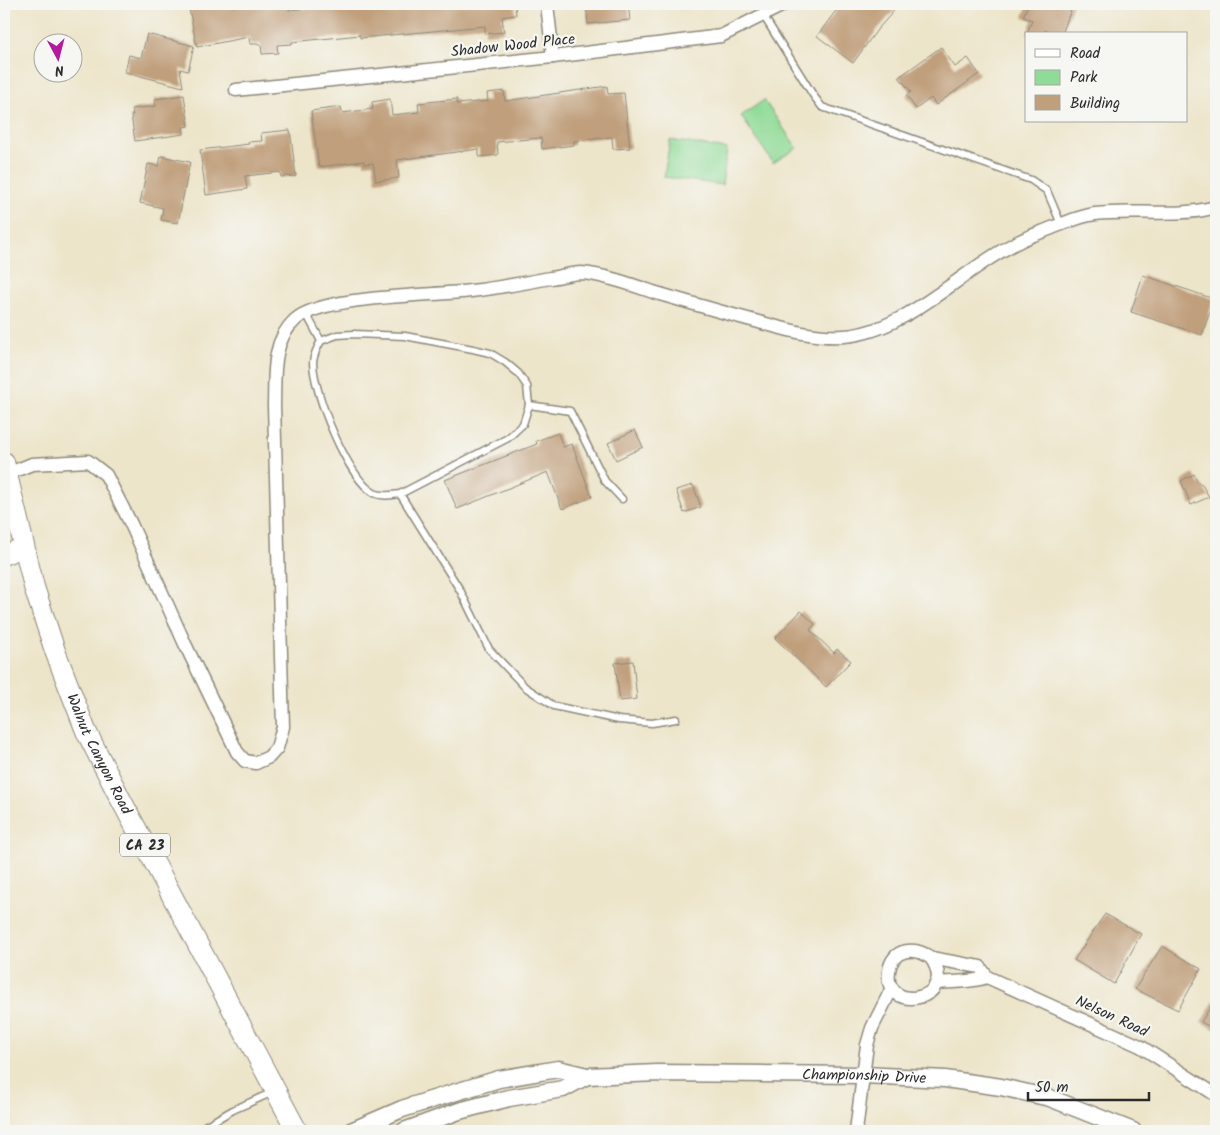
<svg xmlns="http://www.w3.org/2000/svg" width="1220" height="1135" viewBox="0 0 1220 1135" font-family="Kalam,sans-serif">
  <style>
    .green { fill: #91db98; stroke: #5e8362 }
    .building { fill: #c09f7c }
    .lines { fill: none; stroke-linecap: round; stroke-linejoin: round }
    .service-casing { stroke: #8c887a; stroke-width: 9 }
    .minor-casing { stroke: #8c887a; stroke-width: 15 }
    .tertiary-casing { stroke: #8c887a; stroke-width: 19 }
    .secondary-casing { stroke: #8c887a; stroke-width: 21 }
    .primary-casing { stroke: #8c887a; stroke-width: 22 }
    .service { stroke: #fff; stroke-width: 6 }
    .minor { stroke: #fff; stroke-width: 12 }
    .tertiary { stroke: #fff; stroke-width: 16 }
    .secondary { stroke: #fff; stroke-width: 19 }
    .primary { stroke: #fff; stroke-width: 20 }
    .labels { text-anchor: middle; stroke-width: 4.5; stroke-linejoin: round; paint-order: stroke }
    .shield { fill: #f6f6f2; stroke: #686867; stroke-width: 1 }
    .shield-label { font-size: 14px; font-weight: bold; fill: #2b2b2b }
    .street-label { font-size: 15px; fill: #2b2b2b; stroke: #f6f6f2 }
  </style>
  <rect width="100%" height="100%" fill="#f6f6f2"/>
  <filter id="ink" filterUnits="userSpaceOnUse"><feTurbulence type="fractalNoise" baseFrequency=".02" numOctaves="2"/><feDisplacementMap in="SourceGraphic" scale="10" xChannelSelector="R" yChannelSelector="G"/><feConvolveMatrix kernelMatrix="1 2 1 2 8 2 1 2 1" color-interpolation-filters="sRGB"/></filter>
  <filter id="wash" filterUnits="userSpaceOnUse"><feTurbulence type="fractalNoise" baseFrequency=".0096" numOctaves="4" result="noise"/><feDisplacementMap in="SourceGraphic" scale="20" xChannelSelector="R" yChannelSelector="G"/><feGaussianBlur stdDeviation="1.12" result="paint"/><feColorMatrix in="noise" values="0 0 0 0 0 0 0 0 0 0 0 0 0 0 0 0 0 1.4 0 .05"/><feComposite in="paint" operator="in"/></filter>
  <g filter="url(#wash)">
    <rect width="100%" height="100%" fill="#ede5ca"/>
    <g class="green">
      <path d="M 764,100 L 797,148 L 773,163 L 741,116 Z"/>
      <path d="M 670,140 L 727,149 L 722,185 L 664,177 Z"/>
    </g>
    <g id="blocks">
      <g class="building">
        <path d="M 188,4 L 231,4 L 232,6 L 289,4 L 289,10 L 322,7 L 321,4 L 515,4 L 516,15 L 502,17 L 504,32 L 485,34 L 485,26 L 360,38 L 360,35 L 292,42 L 292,44 L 277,45 L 278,53 L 262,54 L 261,44 L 250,44 L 249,37 L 197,47 Z"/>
        <path d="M 586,4 L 628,4 L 630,20 L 588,24 Z"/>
        <path d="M 841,4 L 900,4 L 877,30 L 853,63 L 817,36 Z"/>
        <path d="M 1028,4 L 1073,4 L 1062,34 L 1055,34 L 1045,30 L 1044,34 L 1027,34 L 1032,20 L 1023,17 Z"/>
        <path d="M 147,34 L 194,46 L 188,71 L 180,69 L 183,87 L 125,72 L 129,55 L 141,58 Z"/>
        <path d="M 941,47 L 955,67 L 968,58 L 979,74 L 936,105 L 931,98 L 916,109 L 906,95 L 911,92 L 899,77 Z"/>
        <path d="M 607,86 L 608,94 L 624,93 L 630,148 L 613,149 L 612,137 L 574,141 L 574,145 L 542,149 L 541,138 L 497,142 L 498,155 L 479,157 L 479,149 L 397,160 L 399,178 L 376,181 L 373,163 L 364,164 L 364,161 L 319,167 L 311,111 L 341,107 L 342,113 L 373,109 L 372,102 L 390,99 L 392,115 L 419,112 L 418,103 L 457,99 L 457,104 L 488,101 L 487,93 L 504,91 L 505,101 Z"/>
        <path d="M 184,95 L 189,126 L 183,127 L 184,134 L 135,141 L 131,115 L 133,115 L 132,109 L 156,106 L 155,99 Z"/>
        <path d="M 290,130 L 296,176 L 281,177 L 280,172 L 245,176 L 247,189 L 206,195 L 200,150 L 249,144 L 248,142 L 262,141 L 261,133 Z"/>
        <path d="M 161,156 L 190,162 L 178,223 L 161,220 L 163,208 L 140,203 L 148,164 L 159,166 Z"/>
        <path d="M 1143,275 L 1214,299 L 1202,335 L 1131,312 Z"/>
        <path d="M 635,430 L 643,447 L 616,460 L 608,443 Z"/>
        <path d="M 558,433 L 563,447 L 572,444 L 592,497 L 562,509 L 548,472 L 457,509 L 445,480 L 537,444 L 536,441 Z"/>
        <path d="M 1194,474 L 1199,484 L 1201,483 L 1209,497 L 1191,505 L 1181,481 Z"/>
        <path d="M 693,485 L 701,507 L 684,513 L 676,490 Z"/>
        <path d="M 801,611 L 815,624 L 810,630 L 834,653 L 837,649 L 851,661 L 826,687 L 775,638 Z"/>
        <path d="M 633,661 L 637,699 L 620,701 L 615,663 Z"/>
        <path d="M 1105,914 L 1141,934 L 1114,984 L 1074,960 Z"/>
        <path d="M 1162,946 L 1201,969 L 1178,1010 L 1135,989 Z"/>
        <path d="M 1216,998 L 1216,1030 L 1201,1022 Z"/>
      </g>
    </g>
  </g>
  <g filter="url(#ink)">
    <use href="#blocks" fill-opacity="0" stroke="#8c887a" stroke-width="1"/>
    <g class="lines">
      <g class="service-casing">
        <g id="service">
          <path d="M 763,15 L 813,95 L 822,107 L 1031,180 L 1047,191 L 1061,224"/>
          <path d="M 306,313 L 321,341 C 317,348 314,354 313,362 C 313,392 348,479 374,493 C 382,497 391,495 400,494 L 508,438 L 523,424 L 529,405 L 527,386 L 518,373 L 505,362 L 490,353 L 473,349 L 405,336 L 354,334 L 337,335 L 321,341"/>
          <path d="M 529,405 L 570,411 L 605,481 L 622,499"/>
          <path d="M 400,494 L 460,590 L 489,649 L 525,687 L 554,706 L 619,720 L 652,723 L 676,719"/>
          <path d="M 196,1131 L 233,1110 L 273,1092"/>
        </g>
      </g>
      <g class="minor-casing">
        <g id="minor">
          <path d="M 547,4 L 553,57"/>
          <path d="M 236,90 L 553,57 L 721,36 L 785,4"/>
          <path d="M 7,474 L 32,464 L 88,461 L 106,475 L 131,524 L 185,644 L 237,752 L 245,761 L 256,763 L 269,757 L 277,748 L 283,727 L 274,405 C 275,376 271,342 295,320 C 322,295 432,296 471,291 C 497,288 524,283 550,278 C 560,277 571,273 581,273 C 602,274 633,285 653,292 C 687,302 721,312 755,321 C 784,329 814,338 844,336 C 907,332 963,268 1020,241 C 1031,235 1043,232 1054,227 C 1068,222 1080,216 1095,214 C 1135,209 1177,218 1216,207"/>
          <path d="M 931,958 C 961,1001 882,1015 889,971 C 892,948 915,946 931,958 L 980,967 L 987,977 L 1140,1046 L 1216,1095"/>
          <path d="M 936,983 C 953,981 972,983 987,977"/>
          <path d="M 856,1131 L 867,1045 L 872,1028 L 892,988"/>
        </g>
      </g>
      <g class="tertiary-casing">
        <g id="tertiary">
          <path id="s1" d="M 351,1131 L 402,1109 L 456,1092 L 499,1079 L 558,1069 L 587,1076 L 657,1073 L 863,1075 L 945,1079 L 1001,1087 L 1050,1098 L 1133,1131"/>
          <path d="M 404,1131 L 459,1111 L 509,1098 L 563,1089 L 587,1076"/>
        </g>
      </g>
      <g class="secondary-casing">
        <path id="secondary" d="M 4,555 L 24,547"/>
      </g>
      <g class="primary-casing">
        <g id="primary">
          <path id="s2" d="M 4,462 L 34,587 L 55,651 L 86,731 L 120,798 L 297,1131"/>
        </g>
      </g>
      <use href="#service" class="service"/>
      <use href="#minor" class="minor"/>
      <use href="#tertiary" class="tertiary"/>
      <use href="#secondary" class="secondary"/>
      <use href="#primary" class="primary"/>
    </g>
  </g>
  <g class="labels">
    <rect class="shield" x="120" y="833.5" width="50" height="23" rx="4"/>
    <g class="shield-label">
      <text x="145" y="850">CA 23</text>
    </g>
    <g class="street-label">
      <text transform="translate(513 45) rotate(-6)" y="5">Shadow Wood Place</text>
      <text dy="5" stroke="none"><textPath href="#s2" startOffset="308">Walnut Canyon Road</textPath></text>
      <text transform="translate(1112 1016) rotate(25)" y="5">Nelson Road</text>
      <text dy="5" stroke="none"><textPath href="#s1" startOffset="524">Championship Drive</textPath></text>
    </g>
  </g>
  <rect width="1220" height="1135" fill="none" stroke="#f6f6f2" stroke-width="20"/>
  <rect x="1025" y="32" width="162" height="90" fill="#f6f6f2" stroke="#a5a5a2"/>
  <rect x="1035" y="49" width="25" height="8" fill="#ffffff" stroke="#a5a5a2"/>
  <text x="1070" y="58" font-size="15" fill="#2b2b2b">Road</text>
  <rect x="1035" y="70" width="25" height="15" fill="#91db98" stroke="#a5a5a2"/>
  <text x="1070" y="82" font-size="15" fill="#2b2b2b">Park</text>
  <rect x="1035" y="95" width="25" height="15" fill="#c09f7c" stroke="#a5a5a2"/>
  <text x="1070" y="108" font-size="15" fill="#2b2b2b">Building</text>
  <g transform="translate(58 58) rotate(173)"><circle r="24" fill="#f6f6f2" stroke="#a5a5a2"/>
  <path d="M0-4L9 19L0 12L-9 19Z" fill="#b5179e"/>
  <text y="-8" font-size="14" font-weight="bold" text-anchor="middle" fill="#2b2b2b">N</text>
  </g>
  <path d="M1028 1092v8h121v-8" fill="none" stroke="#2b2b2b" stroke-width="2.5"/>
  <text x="1035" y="1092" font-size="15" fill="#2b2b2b" stroke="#f6f6f2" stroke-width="4" paint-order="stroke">50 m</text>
</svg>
